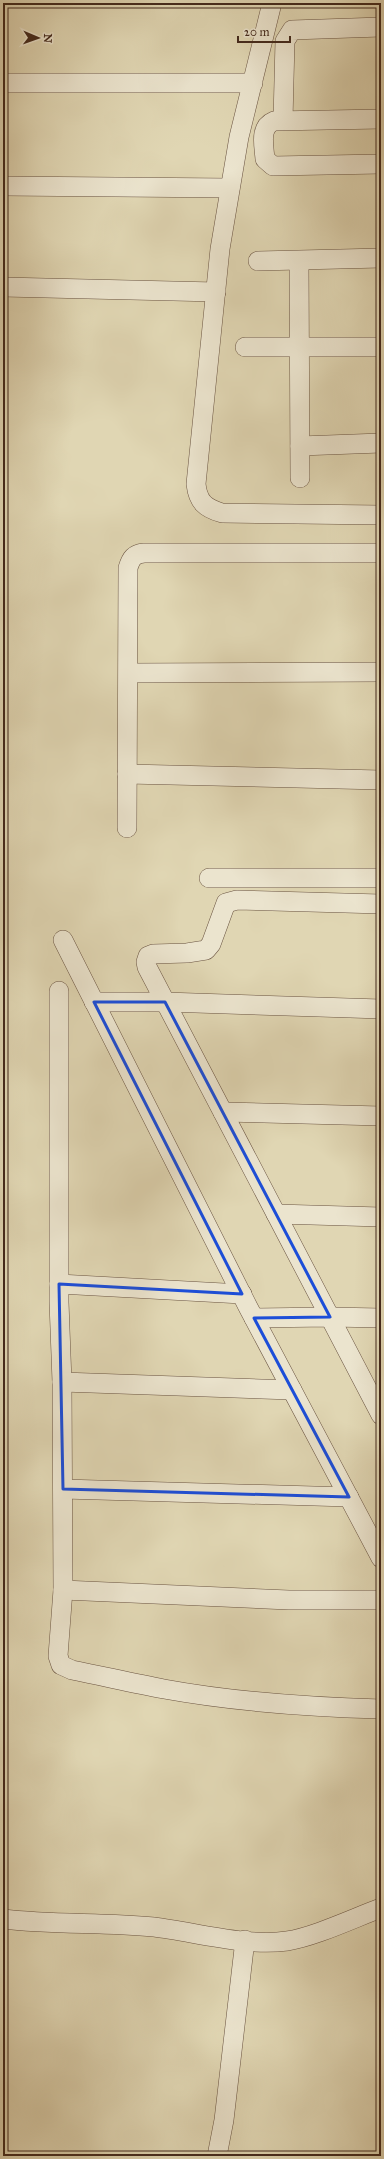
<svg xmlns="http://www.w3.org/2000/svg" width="384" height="2159" viewBox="0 0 384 2159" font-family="'IM FELL Great Primer',serif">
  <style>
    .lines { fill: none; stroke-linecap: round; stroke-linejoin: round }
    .minor-casing { stroke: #6a5442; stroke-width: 20 }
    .minor { stroke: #ebe4ce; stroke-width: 19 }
    .marked { fill: none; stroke: #1d4ed8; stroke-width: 3; stroke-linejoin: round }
  </style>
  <rect width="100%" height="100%" fill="#e0d6b3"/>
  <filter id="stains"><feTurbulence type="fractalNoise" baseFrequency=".005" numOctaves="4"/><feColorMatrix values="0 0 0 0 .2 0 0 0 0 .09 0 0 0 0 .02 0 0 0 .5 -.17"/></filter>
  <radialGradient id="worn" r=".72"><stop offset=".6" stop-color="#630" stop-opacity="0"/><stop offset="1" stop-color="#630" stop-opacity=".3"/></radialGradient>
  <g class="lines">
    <g class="minor-casing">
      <g id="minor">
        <path d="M 272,3 L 239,137 L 220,249 L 196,484 C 198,502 205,508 222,513 L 381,515"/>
        <path d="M 3,83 L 253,83"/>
        <path d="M 381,119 L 274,121 C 259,127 264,145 265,159 L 273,166 L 381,164"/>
        <path d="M 283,120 L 285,41 L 292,30 L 381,27"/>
        <path d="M 3,186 L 230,188"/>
        <path d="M 258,261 L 381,258"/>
        <path d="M 299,261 L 300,478"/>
        <path d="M 3,287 L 216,292"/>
        <path d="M 245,347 L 381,347"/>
        <path d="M 300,446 L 381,443"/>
        <path d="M 129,673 L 381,672"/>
        <path d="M 127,774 L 381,780"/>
        <path d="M 127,828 L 128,568 C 131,558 134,554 144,553 L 381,553"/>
        <path d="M 209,878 L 381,878"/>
        <path d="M 381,904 L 237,900 L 226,903 L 211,944 L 206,950 L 187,953 L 153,954 L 148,956 L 146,962 L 147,967 L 381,1415"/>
        <path d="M 63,940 L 248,1307 L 381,1558"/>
        <path d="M 59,991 L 59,1302 L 62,1382 L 63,1590 L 58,1656 L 61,1665 L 72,1670 C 102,1676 133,1683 164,1689 C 235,1702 308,1707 381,1709"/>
        <path d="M 94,1002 L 165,1002 L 381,1009"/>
        <path d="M 223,1112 L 381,1116"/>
        <path d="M 276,1214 L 381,1217"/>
        <path d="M 59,1284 L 242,1294"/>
        <path d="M 254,1318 L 330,1317 L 381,1318"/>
        <path d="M 62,1382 L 292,1390"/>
        <path d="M 63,1489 L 349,1497"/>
        <path d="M 63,1590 L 289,1600 L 381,1600"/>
        <path d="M 3,1919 C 53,1925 104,1922 154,1927 C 195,1932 247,1947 287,1941 C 314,1937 354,1918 381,1908"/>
        <path d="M 217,2156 L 224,2120 L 245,1940"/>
      </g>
    </g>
    <use href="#minor" class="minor"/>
  </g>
  <path class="marked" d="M 94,1002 L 165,1002 L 330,1317 L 254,1318 L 349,1497 L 63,1489 L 59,1284 L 242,1294 Z"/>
  <rect width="384" height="2159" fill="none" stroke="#e0d6b3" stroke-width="16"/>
  <rect x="4" y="4" width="376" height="2151" fill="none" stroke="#43291c" stroke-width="2"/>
  <rect x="8" y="8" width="368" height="2143" fill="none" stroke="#43291c"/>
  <g transform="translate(38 38) rotate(92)" stroke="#ebe4ce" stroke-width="3" paint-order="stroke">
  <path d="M0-3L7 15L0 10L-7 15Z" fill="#43291c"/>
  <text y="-6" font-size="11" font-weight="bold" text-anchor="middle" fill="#43291c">N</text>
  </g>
  <path d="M238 36v6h52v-6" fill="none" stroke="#43291c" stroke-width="2"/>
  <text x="244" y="36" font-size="12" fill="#43291c" stroke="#ebe4ce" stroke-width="3" paint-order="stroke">20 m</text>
  <rect width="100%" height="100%" filter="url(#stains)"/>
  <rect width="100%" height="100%" fill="url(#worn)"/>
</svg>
